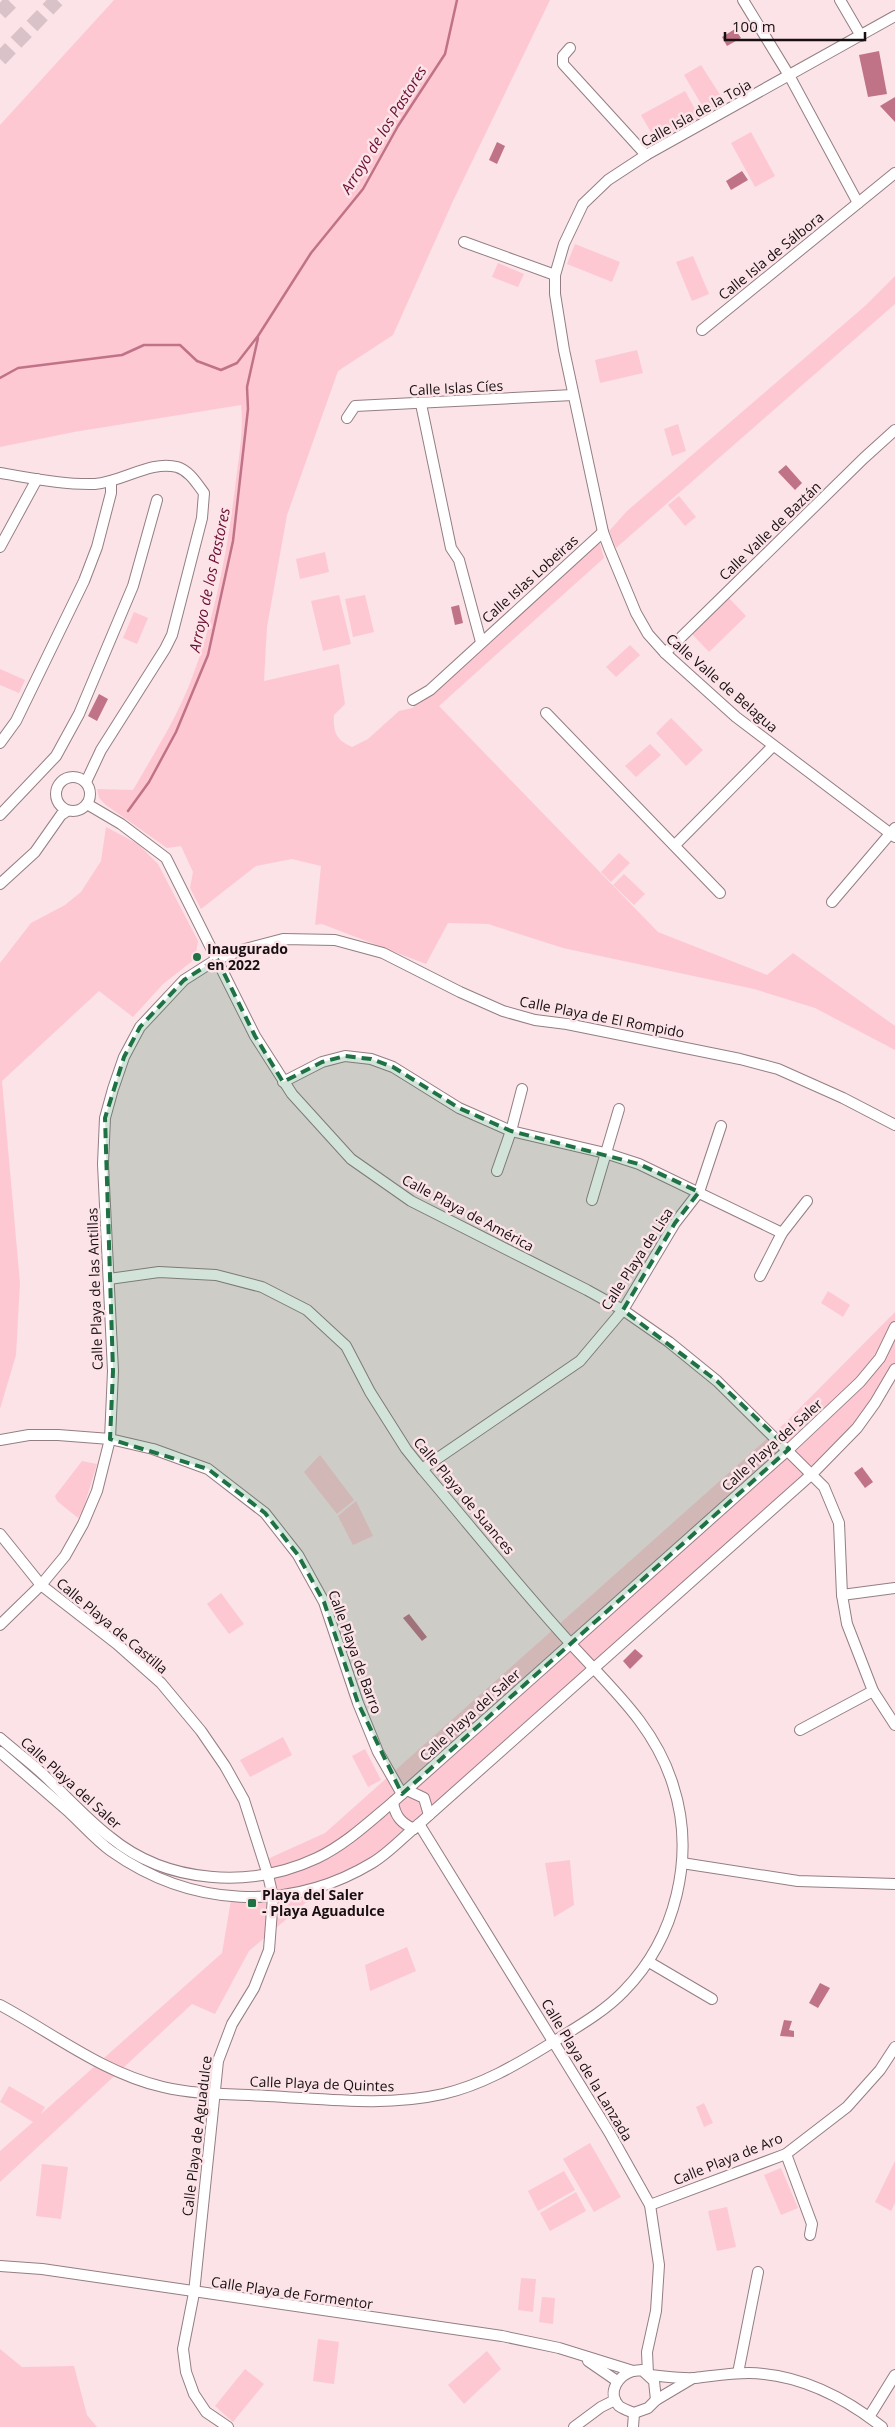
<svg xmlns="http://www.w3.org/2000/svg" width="895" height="2427" viewBox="0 0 895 2427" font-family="'Open Sans',sans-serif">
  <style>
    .green { fill: #fec8d3 }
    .water { fill: #c07386 }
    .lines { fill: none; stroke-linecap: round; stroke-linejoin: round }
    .stream { stroke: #c07386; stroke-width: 2.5 }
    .highway-tunnel { stroke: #d9c3c8; stroke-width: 15; stroke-dasharray: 15 8; stroke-linecap: butt }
    .minor-casing { stroke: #947e83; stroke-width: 12 }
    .minor { stroke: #fff; stroke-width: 10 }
    .marked { fill: #1f7244; fill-opacity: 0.2; stroke: #1f7244; stroke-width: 4; stroke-dasharray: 10 6; stroke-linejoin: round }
    .poi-dot { fill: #1f7244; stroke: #fbe3e8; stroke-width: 2 }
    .labels { text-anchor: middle; stroke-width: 5; stroke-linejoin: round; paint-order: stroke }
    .street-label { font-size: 14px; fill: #170f11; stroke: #fbe3e8 }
    .poi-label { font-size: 14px; font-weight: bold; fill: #170f11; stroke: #fbe3e8; text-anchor: start }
    .water-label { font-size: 15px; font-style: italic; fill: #6a0b31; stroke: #fbe3e8 }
  </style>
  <rect width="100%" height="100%" fill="#fbe3e8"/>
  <g class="green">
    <path d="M 114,0 L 550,0 L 453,201 L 393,335 L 338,371 L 287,515 L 267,627 L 264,681 L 339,664 L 345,704 L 334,715 C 333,732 336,740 352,747 L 368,739 L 399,711 L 412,708 L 430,696 L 599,540 L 604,558 L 439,706 L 658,932 L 767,975 L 793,953 L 895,1026 L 895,1050 L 815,1008 L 754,989 L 563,948 L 488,924 L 448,923 L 426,964 L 322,924 L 315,925 L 321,866 L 292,859 L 256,866 L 201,909 L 190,888 L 193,872 L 181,846 L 167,848 L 106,805 L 99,798 L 97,789 L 133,790 C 153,755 175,721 190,683 C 214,622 227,553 235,488 C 238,461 244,432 241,405 L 74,432 L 0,447 L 0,125 Z"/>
    <path d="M 701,65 L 724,101 L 706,112 L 684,75 Z"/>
    <path d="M 685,91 L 700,118 L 656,141 L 641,115 Z"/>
    <path d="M 751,132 L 775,176 L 755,187 L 731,143 Z"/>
    <path d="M 575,244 L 620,262 L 612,282 L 567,264 Z"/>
    <path d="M 693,256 L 709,294 L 692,301 L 676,262 Z"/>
    <path d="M 498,263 L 524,274 L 518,287 L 492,277 Z"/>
    <path d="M 895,276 L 895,304 L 616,548 L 609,531 L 627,511 L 865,306 Z"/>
    <path d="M 637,350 L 643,373 L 600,383 L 595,360 Z"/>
    <path d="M 678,424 L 686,451 L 672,456 L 664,429 Z"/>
    <path d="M 679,496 L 696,517 L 685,526 L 668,505 Z"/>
    <path d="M 325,552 L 329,572 L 300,579 L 296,559 Z"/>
    <path d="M 339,595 L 351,644 L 323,651 L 311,601 Z"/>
    <path d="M 365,595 L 374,632 L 353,637 L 345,599 Z"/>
    <path d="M 729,598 L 746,616 L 709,652 L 692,634 Z"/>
    <path d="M 134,612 L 148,618 L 137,644 L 123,638 Z"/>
    <path d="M 630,645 L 640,655 L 616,677 L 606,667 Z"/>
    <path d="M 0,669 L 25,680 L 19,693 L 0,685 Z"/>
    <path d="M 671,718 L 703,750 L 686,766 L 656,733 Z"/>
    <path d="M 650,744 L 661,755 L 636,777 L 625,766 Z"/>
    <path d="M 106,827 L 138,844 L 158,864 L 198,941 L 195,959 L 163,984 L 133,1017 L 99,991 L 2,1081 L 20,1283 L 16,1355 L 0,1409 L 0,963 L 31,923 L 65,905 L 81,892 L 101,861 Z"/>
    <path d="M 619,853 L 630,863 L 611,882 L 601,872 Z"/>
    <path d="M 624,874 L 645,894 L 634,905 L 613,885 Z"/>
    <path d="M 828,1291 L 850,1305 L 843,1317 L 821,1303 Z"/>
    <path d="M 895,1312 L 895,1377 L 816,1472 L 372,1864 L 323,1888 L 249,1951 L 215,2014 L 192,2004 L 0,2182 L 0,2151 L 33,2122 L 0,2102 L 9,2086 L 45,2107 L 41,2114 L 222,1953 L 231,1900 L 268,1899 L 263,1861 L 325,1833 L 787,1421 Z"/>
    <path d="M 320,1455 L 354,1500 L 337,1514 L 304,1472 Z"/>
    <path d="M 82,1461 L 97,1464 L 83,1510 L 78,1518 L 57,1501 L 55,1496 Z"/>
    <path d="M 356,1501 L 373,1536 L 353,1545 L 338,1516 Z"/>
    <path d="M 221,1593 L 244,1624 L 229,1634 L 207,1604 Z"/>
    <path d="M 283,1737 L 292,1755 L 250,1777 L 240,1760 Z"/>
    <path d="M 365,1749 L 381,1780 L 368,1787 L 352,1756 Z"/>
    <path d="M 570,1860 L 574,1905 L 554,1917 L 545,1863 Z"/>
    <path d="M 407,1947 L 416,1971 L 370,1991 L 365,1965 Z"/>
    <path d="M 704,2103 L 713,2123 L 704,2127 L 696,2107 Z"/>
    <path d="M 590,2143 L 621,2197 L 594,2212 L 563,2159 Z"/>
    <path d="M 895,2161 L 895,2203 L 891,2211 L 875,2202 Z"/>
    <path d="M 42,2164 L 68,2167 L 61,2219 L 36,2216 Z"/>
    <path d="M 781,2168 L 798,2208 L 781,2215 L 764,2175 Z"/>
    <path d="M 564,2171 L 575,2190 L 538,2211 L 528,2191 Z"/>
    <path d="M 576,2192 L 586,2211 L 550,2231 L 540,2213 Z"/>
    <path d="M 727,2207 L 736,2247 L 717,2251 L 708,2211 Z"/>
    <path d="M 521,2278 L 536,2279 L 533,2312 L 518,2310 Z"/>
    <path d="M 542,2297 L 555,2298 L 553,2324 L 539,2322 Z"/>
    <path d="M 318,2339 L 339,2342 L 334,2384 L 313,2381 Z"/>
    <path d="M 0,2349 L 22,2367 L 74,2366 L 87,2415 L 97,2427 L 0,2427 Z"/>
    <path d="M 487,2351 L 501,2369 L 464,2404 L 448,2385 Z"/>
    <path d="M 245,2369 L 264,2384 L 233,2422 L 215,2406 Z"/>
  </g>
  <g class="water">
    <path d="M 735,29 L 741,38 L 727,46 L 722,37 Z"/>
    <path d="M 879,51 L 887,94 L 868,97 L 859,55 Z"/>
    <path d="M 895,97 L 895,122 L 880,106 Z"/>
    <path d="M 497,142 L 505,146 L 497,164 L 489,160 Z"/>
    <path d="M 742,171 L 748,180 L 731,190 L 726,181 Z"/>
    <path d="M 786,465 L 802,483 L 795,490 L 778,472 Z"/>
    <path d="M 459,605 L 463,623 L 455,625 L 451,607 Z"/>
    <path d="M 99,694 L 108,699 L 97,721 L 88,716 Z"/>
    <path d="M 862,1467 L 873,1482 L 865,1488 L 854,1473 Z"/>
    <path d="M 409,1614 L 427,1637 L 422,1641 L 403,1618 Z"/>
    <path d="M 635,1649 L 643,1656 L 630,1669 L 623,1661 Z"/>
    <path d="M 820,1983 L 830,1988 L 818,2008 L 809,2003 Z"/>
    <path d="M 784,2020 L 792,2021 L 789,2030 L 794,2031 L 794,2037 L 780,2036 Z"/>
  </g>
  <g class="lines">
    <g class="stream">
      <path d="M 0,378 L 18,368 L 122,355 L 144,345 L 180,345 L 197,361 L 221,370 L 237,363 L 258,336 L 311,253 L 363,189 L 398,126 L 445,54 L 457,0"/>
      <path d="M 128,811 L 149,782 L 176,732 L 208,655 L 233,541 L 248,409 L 247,387 L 258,338"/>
    </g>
    <g class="highway-tunnel">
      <path d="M 0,13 L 13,0"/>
      <path d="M 0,59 L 57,0"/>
    </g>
    <g class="minor-casing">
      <g id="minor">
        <path d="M 743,0 L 790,77 L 858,203"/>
        <path d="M 840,0 L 861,36"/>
        <path d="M 895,16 L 646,155 L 608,180 L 583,204 L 564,244 L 555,275 L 555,294 L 564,350 L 603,532 L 609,548 L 636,613 L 648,634 L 665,653 L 736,717 L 895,837"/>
        <path d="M 570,48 L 563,56 L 563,64 L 646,155"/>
        <path d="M 464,242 L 555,275"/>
        <path d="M 702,330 L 895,173"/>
        <path d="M 421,404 L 451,548 L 459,560 L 481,642"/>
        <path d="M 347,418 L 355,406 L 573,395"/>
        <path d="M 0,473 C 31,478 64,485 95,484 C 122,482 151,460 177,467 C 190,471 197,484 204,493 L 202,518 L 172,635 L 165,649 L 101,750 L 86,782"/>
        <path d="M 0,547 L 37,479"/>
        <path d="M 665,653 L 864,458 L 895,430"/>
        <path d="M 413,700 L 430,690 L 603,532"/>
        <path d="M 546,713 L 720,893"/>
        <path d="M 0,743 L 16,721 L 84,581 L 97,547 L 111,493 L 111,482"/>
        <circle cx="73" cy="794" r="17"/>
        <path d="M 87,804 L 121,824 L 166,858 L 255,1036 L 292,1094 L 351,1159 L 411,1201 L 587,1290 L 623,1310 L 669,1342 L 717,1381 L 824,1487 L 839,1523 L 842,1595 L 847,1624 L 873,1691 L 895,1725"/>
        <path d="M 0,815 L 56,756 L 79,714 L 133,586 L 157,500"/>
        <path d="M 675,845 L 773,746"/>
        <path d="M 0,884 L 35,852 L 61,815 L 67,811"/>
        <path d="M 832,902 L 895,828"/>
        <path d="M 283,1082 L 322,1062 L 345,1056 L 371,1059 L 393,1067 L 459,1108 L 511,1131 L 605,1153 L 639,1164 L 782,1233"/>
        <path d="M 497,1171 L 511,1131 L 522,1089"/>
        <path d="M 592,1200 L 619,1109"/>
        <path d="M 760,1276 L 782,1233 L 807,1201"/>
        <path d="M 0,1440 L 29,1435 L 58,1435 L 110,1439 L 153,1449 L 208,1469 L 265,1513 L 298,1555 L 324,1602 L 358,1703 L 378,1752 L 402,1794"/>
        <path d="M 422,1469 L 580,1361 L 623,1310 L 675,1223 L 699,1192 L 721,1126"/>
        <path d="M 0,1534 L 41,1585 L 117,1644 L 161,1683 L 201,1731 L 225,1766 L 244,1800 L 268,1875 L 273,1897 L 269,1950 L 254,1988 L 232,2024 L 218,2061 L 194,2293 L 183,2349 L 186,2372 L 194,2394 L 206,2412 L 228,2427"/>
        <path d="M 842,1595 L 895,1588"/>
        <path d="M 0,1625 L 41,1585 L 65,1556 L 83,1524 L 97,1491 L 110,1439 L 113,1371 L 103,1164 L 105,1118 L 113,1089 L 124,1057 L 140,1027 L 184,980 L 217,959 L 245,949 L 283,939 L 335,940 L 383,953 L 460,992 L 503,1011 L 535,1020 L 567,1024 L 740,1059 L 778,1069 L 843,1098 L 895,1125"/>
        <path d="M 800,1730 L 873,1691"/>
        <path d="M 0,1738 C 16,1752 34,1765 49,1780 C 69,1799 88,1820 110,1837 C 167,1884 251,1889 317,1858 C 346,1844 369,1822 393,1802 L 789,1449 L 860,1382 L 880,1358 L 895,1327"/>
        <path d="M 0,1752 C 23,1772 46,1792 69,1812 C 83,1825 96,1840 111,1851 C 190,1907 289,1913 372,1863 C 389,1853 404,1836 419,1824 L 812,1474 L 857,1428 L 875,1403 L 895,1369"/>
        <path d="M 407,1790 L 424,1798 L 429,1815"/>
        <path d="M 393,1802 C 395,1816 401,1823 414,1829"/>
        <path d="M 419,1824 L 609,2132 L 650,2205 L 659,2265 L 656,2311 L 647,2352 L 648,2374"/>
        <path d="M 682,1863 L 798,1881 L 895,1884"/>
        <path d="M 649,1962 L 712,1999"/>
        <path d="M 0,2005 C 54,2034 103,2073 163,2087 C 196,2095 233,2094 267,2096 C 326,2099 386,2107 443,2094 C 482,2085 516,2065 550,2044 C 575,2028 603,2013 624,1991 C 676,1938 696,1856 673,1785 C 655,1726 611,1688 571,1644 C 519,1587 471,1527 422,1469 L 406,1449 L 370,1392 L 346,1346 L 307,1310 L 262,1287 L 216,1275 L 159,1272 L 109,1279"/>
        <path d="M 786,2154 L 812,2224 L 810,2235"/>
        <path d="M 650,2205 L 786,2154 L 847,2107 L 880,2070 L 895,2047"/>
        <path d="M 0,2266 L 42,2269 L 502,2336 L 559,2348 L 633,2371 L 642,2370 L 654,2381 L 656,2400"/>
        <path d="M 588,2361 L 617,2381"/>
        <path d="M 633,2371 C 619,2375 606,2392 619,2406 C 623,2409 629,2411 634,2413 L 648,2408 L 656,2400 L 693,2378"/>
        <path d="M 738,2373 L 758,2272"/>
        <path d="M 649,2375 C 664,2376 680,2379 695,2378 C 713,2376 730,2373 749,2373 C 798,2374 844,2397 882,2427"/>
        <path d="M 869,2417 L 895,2375"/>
        <path d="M 574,2427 L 601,2407 L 615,2400"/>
        <path d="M 633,2427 L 634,2413"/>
      </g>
    </g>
    <use href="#minor" class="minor"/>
  </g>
  <path class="marked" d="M 217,959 L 255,1036 L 283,1082 L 322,1062 L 345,1056 L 371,1059 L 393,1067 L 459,1108 L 511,1131 L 639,1164 L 699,1192 L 675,1223 L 623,1310 L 717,1381 L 789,1449 L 402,1794 L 358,1703 L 324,1602 L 298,1555 L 265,1513 L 208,1469 L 110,1439 L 113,1371 L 105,1118 L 124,1057 L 140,1027 L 184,980 Z"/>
  <g class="poi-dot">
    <circle cx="197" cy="957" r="5"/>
    <rect x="247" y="1898" width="10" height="10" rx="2.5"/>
  </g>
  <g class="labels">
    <g class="street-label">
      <text transform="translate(696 113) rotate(-29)" y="5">Calle Isla de la Toja</text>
      <text transform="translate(771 256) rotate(-39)" y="5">Calle Isla de Sálbora</text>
      <text transform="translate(456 388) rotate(-3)" y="5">Calle Islas Cíes</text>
      <text transform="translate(770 531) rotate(-44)" y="5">Calle Valle de Baztán</text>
      <text transform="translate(530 579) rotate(-42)" y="5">Calle Islas Lobeiras</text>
      <text transform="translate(722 683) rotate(41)" y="5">Calle Valle de Belagua</text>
      <text transform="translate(602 1017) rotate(11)" y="5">Calle Playa de El Rompido</text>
      <text transform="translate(468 1213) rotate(28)" y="5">Calle Playa de América</text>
      <text transform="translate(637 1259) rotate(-57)" y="5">Calle Playa de Lisa</text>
      <text transform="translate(95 1289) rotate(-92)" y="5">Calle Playa de las Antillas</text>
      <text transform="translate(772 1445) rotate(-42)" y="5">Calle Playa del Saler</text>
      <text transform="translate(464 1496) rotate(50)" y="5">Calle Playa de Suances</text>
      <text transform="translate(112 1626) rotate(40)" y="5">Calle Playa de Castilla</text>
      <text transform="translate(355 1652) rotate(70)" y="5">Calle Playa de Barro</text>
      <text transform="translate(470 1715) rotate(-42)" y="5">Calle Playa del Saler</text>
      <text transform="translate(71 1783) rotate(42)" y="5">Calle Playa del Saler</text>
      <text transform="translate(587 2070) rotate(59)" y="5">Calle Playa de la Lanzada</text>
      <text transform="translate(322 2084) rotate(2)" y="5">Calle Playa de Quintes</text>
      <text transform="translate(197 2136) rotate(-83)" y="5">Calle Playa de Aguadulce</text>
      <text transform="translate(728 2159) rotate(-22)" y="5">Calle Playa de Aro</text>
      <text transform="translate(292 2293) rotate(8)" y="5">Calle Playa de Formentor</text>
    </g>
    <g class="poi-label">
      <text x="207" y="954">Inaugurado<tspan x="207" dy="16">en 2022</tspan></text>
      <text x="262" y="1900">Playa del Saler<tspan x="262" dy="16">- Playa Aguadulce</tspan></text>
    </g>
    <g class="water-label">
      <text transform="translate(384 130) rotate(-58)" y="5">Arroyo de los Pastores</text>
      <text transform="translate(210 580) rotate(-78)" y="5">Arroyo de los Pastores</text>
    </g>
  </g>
  <path d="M725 32v8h140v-8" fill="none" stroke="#170f11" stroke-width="2.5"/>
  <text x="732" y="32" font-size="15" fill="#170f11" stroke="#fbe3e8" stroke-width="4" paint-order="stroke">100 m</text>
</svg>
